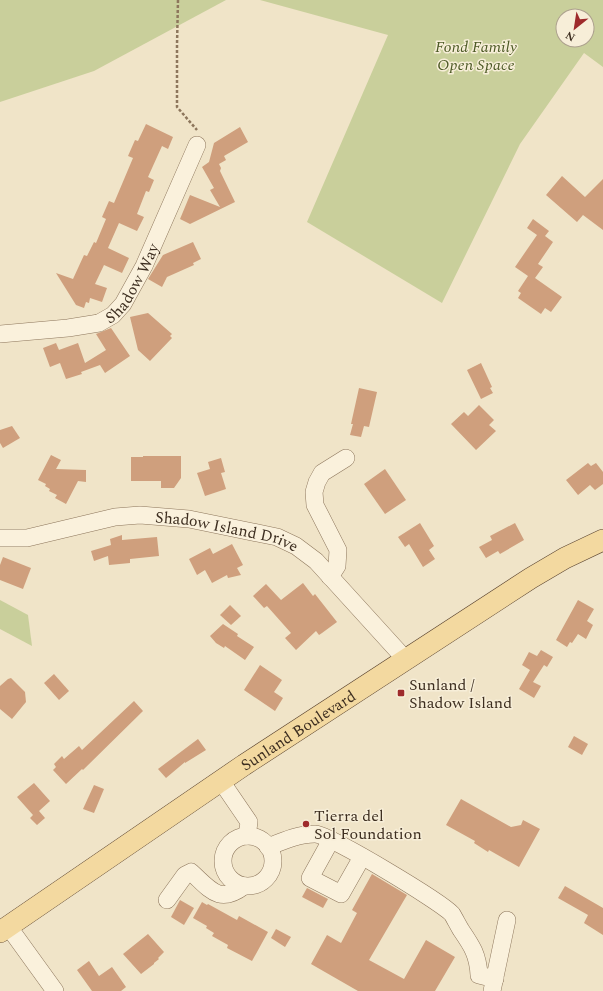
<svg xmlns="http://www.w3.org/2000/svg" width="603" height="991" viewBox="0 0 603 991" font-family="Spectral,serif">
  <style>
    .green { fill: #c9cf9b; fill-rule: evenodd }
    .building { fill: #cf9f7d }
    .lines { fill: none; stroke-linecap: round; stroke-linejoin: round }
    .minor-casing { stroke: #8d765c; stroke-width: 18 }
    .major-casing { stroke: #5b4430; stroke-width: 22 }
    .path { stroke: #8d765c; stroke-width: 2.5; stroke-dasharray: 3 2; stroke-linecap: butt }
    .minor { stroke: #faf1dc; stroke-width: 17 }
    .major { stroke: #f3d9a0; stroke-width: 21 }
    .poi-dot { fill: #9e2a2b; stroke: #f7eed8; stroke-width: 1.5 }
    .labels { text-anchor: middle; stroke-width: 3; stroke-linejoin: round; paint-order: stroke }
    .park-label { font-size: 16px; font-style: italic; fill: #4d5a26; stroke: #f7eed8 }
    .street-label { font-size: 16px; fill: #3d2e20; stroke: #f7eed8 }
    .poi-label { font-size: 16px; fill: #3d2e20; stroke: #f7eed8; text-anchor: start }
  </style>
  <rect width="100%" height="100%" fill="#f0e4c8"/>
  <g class="green">
    <path d="M 0,0 L 226,0 L 94,71 L 0,102 Z"/>
    <path d="M 260,0 L 603,0 L 603,67 L 584,53 L 520,144 L 442,303 L 307,222 L 388,35 ZM 563,16 L 587,16 L 587,40 L 563,40 Z"/>
    <path d="M 0,600 L 28,615 L 32,646 L 0,629 Z"/>
  </g>
  <g class="building">
    <path d="M 146,124 L 173,137 L 168,149 L 162,146 L 148,177 L 154,180 L 149,192 L 146,191 L 137,214 L 144,217 L 137,231 L 119,223 L 108,248 L 129,258 L 122,273 L 104,265 L 95,284 L 107,288 L 102,302 L 90,298 L 89,303 L 86,302 L 84,308 L 76,305 L 56,273 L 73,279 L 84,255 L 87,256 L 94,242 L 96,243 L 106,219 L 102,217 L 109,201 L 114,203 L 133,158 L 128,156 L 135,140 L 138,141 Z"/>
    <path d="M 240,127 L 248,142 L 224,156 L 226,160 L 219,164 L 221,168 L 220,171 L 235,202 L 190,224 L 180,219 L 190,195 L 220,207 L 210,190 L 214,188 L 202,167 L 209,162 L 214,143 Z"/>
    <path d="M 562,176 L 585,197 L 603,179 L 603,230 L 583,215 L 577,222 L 546,195 Z"/>
    <path d="M 533,219 L 549,231 L 545,236 L 553,242 L 538,264 L 543,267 L 535,278 L 562,297 L 551,312 L 545,308 L 541,314 L 518,298 L 521,293 L 518,291 L 528,276 L 515,267 L 537,235 L 527,228 Z"/>
    <path d="M 193,242 L 201,259 L 193,263 L 194,265 L 167,277 L 162,287 L 148,279 L 163,255 Z"/>
    <path d="M 148,313 L 172,334 L 170,336 L 172,338 L 150,361 L 138,350 L 130,317 Z"/>
    <path d="M 111,328 L 130,356 L 105,373 L 100,365 L 81,372 L 82,374 L 66,379 L 60,363 L 50,367 L 43,348 L 56,343 L 59,350 L 78,343 L 85,363 L 106,350 L 96,334 Z"/>
    <path d="M 481,363 L 492,387 L 490,388 L 493,393 L 481,399 L 467,370 Z"/>
    <path d="M 359,388 L 377,392 L 369,427 L 364,426 L 361,437 L 350,435 L 353,424 L 351,424 Z"/>
    <path d="M 479,405 L 494,420 L 489,425 L 496,431 L 476,450 L 451,424 L 464,412 L 468,416 Z"/>
    <path d="M 12,426 L 20,438 L 3,448 L 0,443 L 0,430 Z"/>
    <path d="M 51,455 L 61,460 L 56,469 L 86,470 L 86,482 L 78,481 L 66,504 L 55,498 L 57,495 L 49,491 L 50,489 L 45,486 L 46,484 L 38,480 Z"/>
    <path d="M 143,456 L 181,456 L 181,478 L 174,488 L 161,488 L 161,481 L 131,481 L 131,457 L 143,457 Z"/>
    <path d="M 221,458 L 225,472 L 221,473 L 226,489 L 205,496 L 197,473 L 210,469 L 208,462 Z"/>
    <path d="M 588,463 L 591,466 L 596,463 L 603,472 L 603,484 L 595,490 L 590,485 L 578,495 L 566,480 Z"/>
    <path d="M 385,469 L 406,500 L 385,514 L 364,484 Z"/>
    <path d="M 420,523 L 434,546 L 429,550 L 435,559 L 423,567 L 409,544 L 405,547 L 398,537 Z"/>
    <path d="M 515,523 L 524,540 L 500,554 L 498,551 L 486,558 L 479,547 L 492,540 L 490,536 Z"/>
    <path d="M 122,535 L 122,540 L 157,537 L 159,556 L 130,559 L 130,563 L 109,565 L 108,556 L 94,561 L 91,551 L 111,545 L 110,539 Z"/>
    <path d="M 232,544 L 243,565 L 237,568 L 241,575 L 228,578 L 227,575 L 212,583 L 205,570 L 197,575 L 189,559 L 210,548 L 213,554 Z"/>
    <path d="M 3,557 L 31,568 L 23,589 L 0,580 L 0,565 Z"/>
    <path d="M 303,583 L 313,596 L 315,594 L 337,622 L 322,633 L 319,635 L 316,631 L 296,650 L 285,638 L 291,633 L 267,606 L 264,608 L 253,596 L 266,584 L 281,600 Z"/>
    <path d="M 578,600 L 594,609 L 587,621 L 593,625 L 586,639 L 578,634 L 572,643 L 570,642 L 567,647 L 556,640 Z"/>
    <path d="M 230,605 L 241,616 L 231,625 L 220,615 Z"/>
    <path d="M 223,624 L 238,634 L 237,636 L 254,647 L 245,660 L 225,646 L 224,648 L 216,643 L 210,636 Z"/>
    <path d="M 541,650 L 553,657 L 547,667 L 544,665 L 533,682 L 541,686 L 534,698 L 519,689 L 530,670 L 522,665 L 529,652 L 537,656 Z"/>
    <path d="M 260,665 L 282,680 L 274,692 L 283,698 L 275,711 L 244,690 Z"/>
    <path d="M 54,674 L 69,691 L 59,700 L 44,683 Z"/>
    <path d="M 11,678 L 25,692 L 26,702 L 12,719 L 0,709 L 0,686 L 8,679 Z"/>
    <path d="M 134,701 L 143,711 L 83,770 L 82,769 L 66,784 L 53,770 L 56,767 L 54,764 L 62,756 L 64,759 L 79,746 L 82,750 Z"/>
    <path d="M 574,736 L 588,744 L 582,755 L 568,747 Z"/>
    <path d="M 198,739 L 206,750 L 185,763 L 185,762 L 166,778 L 158,769 Z"/>
    <path d="M 34,783 L 50,801 L 39,811 L 45,818 L 37,825 L 30,818 L 33,815 L 17,797 Z"/>
    <path d="M 94,785 L 104,789 L 94,813 L 83,809 Z"/>
    <path d="M 461,799 L 511,827 L 521,825 L 523,820 L 540,829 L 519,867 L 489,850 L 488,852 L 474,843 L 475,841 L 446,825 Z"/>
    <path d="M 372,874 L 407,895 L 369,960 L 404,979 L 426,940 L 455,957 L 435,991 L 358,991 L 311,964 L 327,935 L 341,943 L 357,913 L 352,910 Z"/>
    <path d="M 565,886 L 603,908 L 603,935 L 584,923 L 588,915 L 558,898 Z"/>
    <path d="M 307,888 L 328,899 L 323,908 L 302,897 Z"/>
    <path d="M 180,900 L 194,908 L 184,925 L 171,917 Z"/>
    <path d="M 202,902 L 207,905 L 208,904 L 237,920 L 239,916 L 268,932 L 252,961 L 227,948 L 228,945 L 212,936 L 214,933 L 206,928 L 207,926 L 193,918 Z"/>
    <path d="M 276,929 L 291,937 L 285,947 L 271,938 Z"/>
    <path d="M 148,934 L 164,952 L 158,958 L 159,959 L 154,963 L 154,964 L 141,974 L 123,954 Z"/>
    <path d="M 89,961 L 99,976 L 112,967 L 126,987 L 121,991 L 92,991 L 77,970 Z"/>
  </g>
  <g class="lines">
    <g class="minor-casing">
      <g id="minor">
        <path id="s1" d="M 0,334 L 68,328 L 99,323 L 113,315 L 123,304 L 144,266 L 197,145"/>
        <path id="s2" d="M 0,538 L 27,538 L 115,517 L 140,515 L 189,519 L 277,537 L 296,546 L 316,561 L 406,660"/>
        <path d="M 330,577 L 337,566 L 338,550 L 315,505 L 314,492 L 317,482 L 322,473 L 346,458"/>
        <path d="M 221,781 L 249,822 L 247,836"/>
        <circle cx="248" cy="861" r="25"/>
        <path d="M 331,840 L 310,878 L 341,894 L 362,857"/>
        <path d="M 268,847 C 283,841 299,834 315,834 C 329,834 441,902 452,914 C 455,919 458,925 461,930 C 472,946 478,955 479,975 L 495,979"/>
        <path d="M 167,900 L 185,875 L 191,872 C 210,889 219,905 244,886"/>
        <path d="M 8,926 L 55,991"/>
        <path d="M 492,991 L 507,920"/>
      </g>
    </g>
    <g class="major-casing">
      <g id="major">
        <path id="s3" d="M 0,932 L 244,765 L 531,578 L 565,558 L 603,540"/>
      </g>
    </g>
    <path class="path" d="M 178,0 L 177,45 L 177,107 L 197,130"/>
    <use href="#minor" class="minor"/>
    <use href="#major" class="major"/>
  </g>
  <g class="poi-dot">
    <rect x="397" y="689" width="8" height="8" rx="2"/>
    <circle cx="306" cy="824" r="4"/>
  </g>
  <g class="labels">
    <g class="park-label">
      <text x="476" y="52">Fond Family<tspan x="476" dy="18">Open Space</tspan></text>
    </g>
    <g class="street-label">
      <text dy="6" stroke="none"><textPath href="#s1" startOffset="153">Shadow Way</textPath></text>
      <text dy="6" stroke="none"><textPath href="#s2" startOffset="231">Shadow Island Drive</textPath></text>
      <text dy="6" stroke="none"><textPath href="#s3" startOffset="360">Sunland Boulevard</textPath></text>
    </g>
    <g class="poi-label">
      <text x="409" y="690">Sunland /<tspan x="409" dy="18">Shadow Island</tspan></text>
      <text x="314" y="821">Tierra del<tspan x="314" dy="18">Sol Foundation</tspan></text>
    </g>
  </g>
  <g transform="translate(575 28) rotate(210)"><circle r="19" fill="#f7eed8" stroke="#ada18e"/>
  <path d="M0-3L7 15L0 10L-7 15Z" fill="#9e2a2b"/>
  <text y="-6" font-size="11" font-weight="bold" text-anchor="middle" fill="#3d2e20">N</text>
  </g>
</svg>
